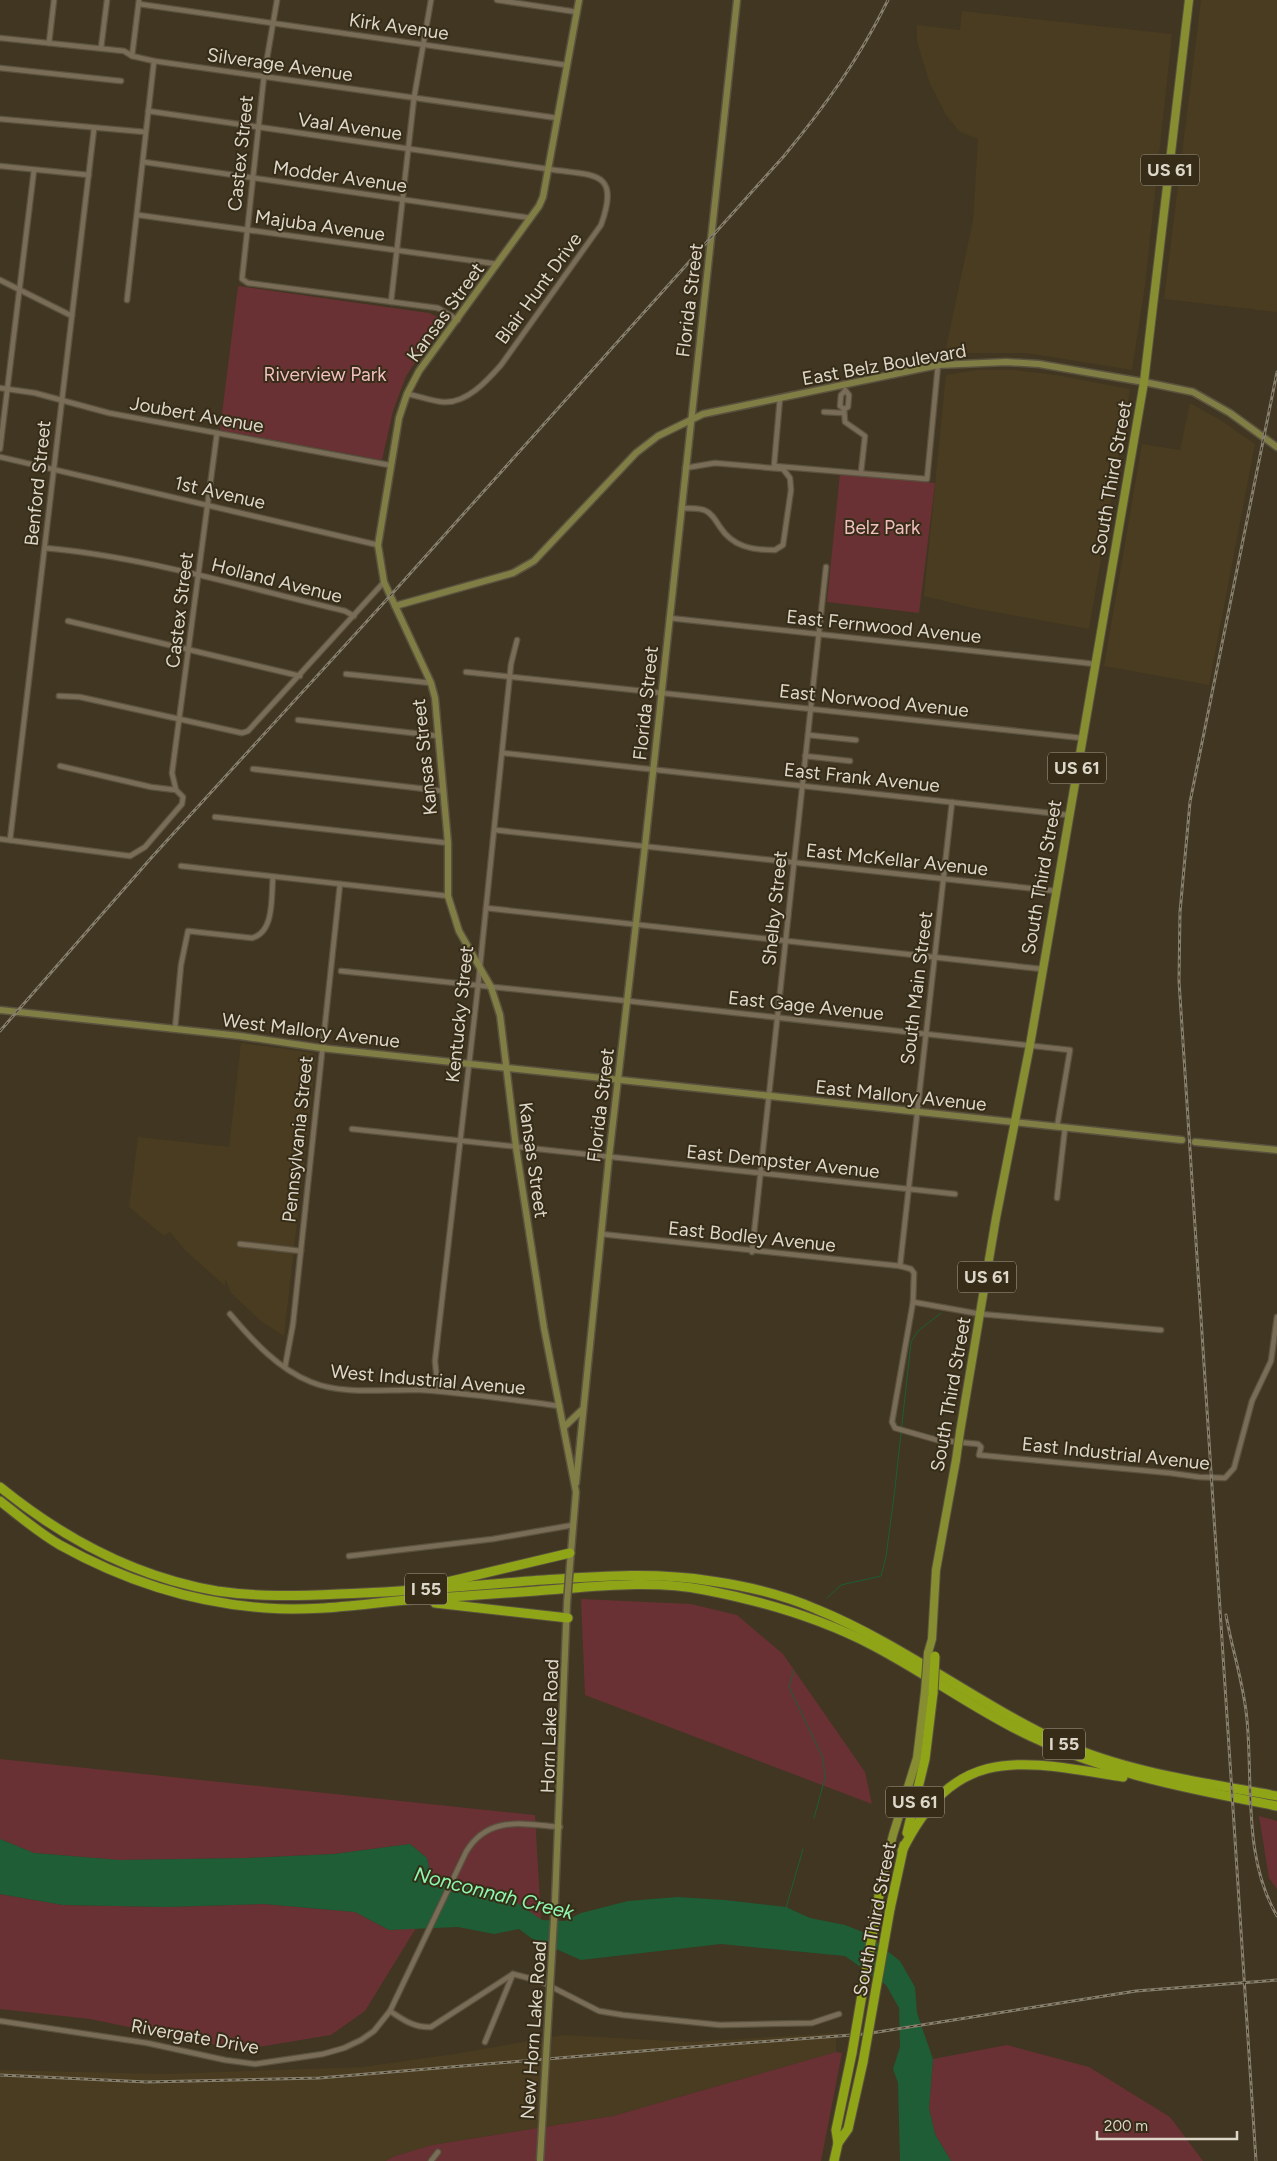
<svg xmlns="http://www.w3.org/2000/svg" width="1277" height="2161" viewBox="0 0 1277 2161" font-family="Figtree,sans-serif">
  <style>
    .built { fill: #493c20 }
    .green { fill: #693134 }
    .water { fill: #1e5d35 }
    .lines { fill: none; stroke-linecap: round; stroke-linejoin: round }
    .stream { stroke: #1e5d35; stroke-width: 1 }
    .street-casing { stroke: #5a523f; stroke-width: 7 }
    .secondary-casing { stroke: #5a523f; stroke-width: 9 }
    .primary-casing { stroke: #5a523f; stroke-width: 10 }
    .highway-casing { stroke: #5a523f; stroke-width: 11 }
    .street { stroke: #796d57; stroke-width: 4.5 }
    .secondary { stroke: #807e44; stroke-width: 6 }
    .primary { stroke: #868e31; stroke-width: 8 }
    .highway { stroke: #8fa417; stroke-width: 9 }
    .rail-casing { stroke: #877f6e; stroke-width: 3 }
    .rail { stroke: #362c17; stroke-width: 1; stroke-dasharray: 4; stroke-linecap: butt }
    .secondary-bridge-casing { stroke: #5a523f; stroke-width: 9; stroke-linecap: butt }
    .primary-bridge-casing { stroke: #5a523f; stroke-width: 10; stroke-linecap: butt }
    .highway-bridge-casing { stroke: #5a523f; stroke-width: 11; stroke-linecap: butt }
    .secondary-bridge { stroke: #807e44; stroke-width: 6 }
    .primary-bridge { stroke: #868e31; stroke-width: 8 }
    .highway-bridge { stroke: #8fa417; stroke-width: 9 }
    .labels { text-anchor: middle; stroke-width: 4; stroke-linejoin: round; paint-order: stroke }
    .shield { fill: #362c17; stroke: #aba494; stroke-width: 1 }
    .shield-label { font-size: 18px; font-weight: bold; fill: #ddd7ca }
    .street-label { font-size: 19px; fill: #ddd7ca; stroke: #362c17 }
    .park-label { font-size: 19px; fill: #f1bfbf; stroke: #362c17 }
    .water-label { font-size: 20px; font-style: italic; fill: #8df9ae; stroke: #362c17 }
  </style>
  <rect width="100%" height="100%" fill="#403621"/>
  <g class="built">
    <path d="M 1201,0 L 1277,0 L 1277,312 L 1164,299 Z"/>
    <path d="M 962,11 L 1172,34 L 1145,286 L 1132,370 L 1026,353 L 972,353 L 944,357 L 973,220 L 978,139 L 960,132 L 946,115 L 930,84 L 917,42 L 917,25 L 960,30 Z"/>
    <path d="M 977,370 L 1013,370 L 1056,375 L 1130,389 L 1089,629 L 973,608 L 924,596 L 946,375 Z"/>
    <path d="M 1190,403 L 1222,421 L 1255,444 L 1209,685 L 1104,666 L 1142,444 L 1180,450 Z"/>
    <path d="M 241,1043 L 313,1053 L 316,1058 L 284,1336 L 262,1322 L 231,1293 L 225,1278 L 225,1286 L 185,1250 L 170,1232 L 164,1236 L 129,1207 L 138,1137 L 229,1147 Z"/>
    <path d="M 836,2033 L 836,2052 L 613,2116 L 432,2145 L 395,2156 L 385,2161 L 0,2161 L 0,2070 L 164,2074 L 362,2067 L 454,2054 L 563,2035 L 689,2042 Z"/>
  </g>
  <g class="green">
    <path d="M 238,286 L 429,313 L 446,321 L 444,328 L 425,348 L 406,376 L 393,411 L 382,460 L 220,430 Z"/>
    <path d="M 840,473 L 935,483 L 919,613 L 827,602 Z"/>
    <path d="M 581,1599 L 691,1604 L 737,1615 L 783,1654 L 865,1772 L 872,1804 L 585,1695 Z"/>
    <path d="M 0,1759 L 535,1815 L 541,1920 L 500,1891 L 432,1881 L 427,1858 L 410,1844 L 334,1854 L 247,1858 L 119,1860 L 34,1853 L 0,1839 Z"/>
    <path d="M 1259,1816 L 1277,1821 L 1277,1889 L 1269,1878 Z"/>
    <path d="M 0,1894 L 63,1905 L 167,1907 L 264,1904 L 355,1912 L 389,1930 L 416,1928 L 365,2011 L 331,2035 L 241,2050 L 90,2019 L 0,2009 Z"/>
    <path d="M 1007,2045 L 1089,2067 L 1170,2117 L 1203,2161 L 951,2161 L 935,2134 L 929,2108 L 933,2059 Z"/>
    <path d="M 836,2052 L 842,2053 L 821,2161 L 385,2161 L 395,2156 L 432,2145 L 613,2116 Z"/>
  </g>
  <path class="water" d="M 0,1839 L 34,1853 L 119,1860 L 247,1858 L 334,1854 L 410,1844 L 427,1858 L 432,1881 L 500,1891 L 542,1920 L 565,1921 L 581,1913 L 628,1901 L 677,1897 L 725,1900 L 786,1907 L 810,1918 L 845,1925 L 863,1932 L 900,1961 L 915,1987 L 917,2013 L 933,2059 L 929,2108 L 935,2134 L 951,2161 L 900,2161 L 898,2083 L 893,2069 L 900,2047 L 899,2008 L 886,1985 L 845,1956 L 721,1944 L 581,1960 L 531,1938 L 519,1929 L 494,1934 L 458,1927 L 389,1930 L 355,1912 L 264,1904 L 167,1907 L 63,1905 L 0,1894 Z"/>
  <g class="lines">
    <g class="stream">
      <path d="M 827,1598 L 841,1585 L 881,1576 L 886,1557 L 895,1488 L 911,1342 L 918,1331 L 941,1313"/>
      <path d="M 794,1670 L 789,1687 L 823,1758 L 825,1778 L 814,1818"/>
      <path d="M 786,1908 L 803,1849"/>
    </g>
    <g class="street-casing">
      <g id="street">
        <path d="M 277,0 L 264,76 L 242,279 L 248,283 L 438,308 L 458,320"/>
        <path d="M 497,0 L 577,12"/>
        <path d="M 139,4 L 566,65"/>
        <path d="M 0,38 L 124,51 L 132,56 L 154,61 L 557,118"/>
        <path d="M 49,43 L 54,0"/>
        <path d="M 101,48 L 107,0"/>
        <path d="M 132,56 L 139,0"/>
        <path d="M 0,68 L 121,81"/>
        <path d="M 148,111 L 548,169 C 593,176 621,169 601,225 L 501,365 C 487,381 466,404 443,402 C 431,401 419,396 407,394"/>
        <path d="M 0,119 L 145,132"/>
        <path d="M 144,162 L 531,218"/>
        <path d="M 0,166 L 89,175"/>
        <path d="M 138,215 L 497,264"/>
        <path d="M 0,280 L 72,316"/>
        <path d="M 127,300 L 154,61"/>
        <path d="M 391,302 L 414,98 L 431,0"/>
        <path d="M 0,388 L 35,393 L 109,413 L 389,465"/>
        <path d="M 845,391 L 841,395 L 840,406 L 844,409 L 845,422 L 865,436 L 861,472"/>
        <path d="M 780,398 L 774,466 L 927,479 L 938,365"/>
        <path d="M 844,409 L 848,407 L 849,395 L 845,390"/>
        <path d="M 824,412 L 844,413"/>
        <path d="M 0,449 L 34,170"/>
        <path d="M 0,457 L 378,545"/>
        <path d="M 681,508 C 688,508 698,508 704,510 C 712,513 716,521 720,527 C 733,547 752,550 775,550 L 783,545 L 791,490 L 790,478 L 783,469 L 715,463 L 685,468"/>
        <path d="M 45,548 C 146,557 246,588 345,611 L 354,616"/>
        <path d="M 669,618 L 1095,664"/>
        <path d="M 68,621 L 300,676"/>
        <path d="M 466,672 L 1082,738"/>
        <path d="M 346,674 L 431,683"/>
        <path d="M 59,696 L 80,697 L 242,733 L 248,731 L 384,582"/>
        <path d="M 298,720 L 439,736"/>
        <path d="M 808,735 L 856,740"/>
        <path d="M 503,753 L 1068,815"/>
        <path d="M 805,756 L 850,761"/>
        <path d="M 253,769 L 443,791"/>
        <path d="M 176,790 L 172,773 L 217,433"/>
        <path d="M 215,817 L 448,843"/>
        <path d="M 495,830 L 1056,891"/>
        <path d="M 0,839 L 130,856 L 145,847 L 182,804 L 183,797 L 176,790 L 151,787 L 60,766"/>
        <path d="M 10,840 L 94,129"/>
        <path d="M 181,866 L 448,896"/>
        <path d="M 486,908 L 1042,969"/>
        <path d="M 341,971 L 628,1001 L 1070,1050 L 1057,1127"/>
        <path d="M 175,1029 L 181,965 L 188,931 L 252,938 C 275,932 271,896 273,877"/>
        <path d="M 352,1129 L 955,1194"/>
        <path d="M 1057,1198 L 1065,1128"/>
        <path d="M 601,1234 L 900,1266 L 911,1269 L 914,1273 L 913,1302 L 892,1422 L 895,1428 L 937,1440 L 978,1444 L 981,1447 L 979,1455 L 1170,1473 L 1199,1477 L 1225,1478 L 1234,1468 L 1252,1401 L 1271,1361 L 1277,1317"/>
        <path d="M 240,1244 L 301,1251"/>
        <path d="M 752,1252 L 826,567"/>
        <path d="M 900,1266 L 952,802"/>
        <path d="M 913,1302 L 980,1314 L 1161,1330"/>
        <path d="M 230,1314 C 252,1340 278,1369 311,1382 C 342,1395 386,1389 420,1390 C 467,1393 514,1400 560,1406"/>
        <path d="M 285,1367 L 293,1324 L 340,884"/>
        <path d="M 438,1391 L 435,1361 L 478,986 L 511,664 L 517,640"/>
        <path d="M 349,1556 L 493,1539 L 573,1525"/>
        <path d="M 390,2011 C 403,2020 415,2028 431,2027 L 513,1974 L 540,1981 L 599,2011 L 623,2015 L 720,2025 L 812,2023 L 839,2014"/>
        <path d="M 0,2021 L 147,2043 L 225,2060 L 255,2064 L 323,2054 L 344,2048 L 361,2040 L 374,2031 L 390,2011 L 466,1852 C 488,1815 523,1824 560,1827"/>
        <path d="M 485,2042 L 513,1974"/>
        <path d="M 431,2161 L 438,2152"/>
      </g>
    </g>
    <g class="secondary-casing">
      <g id="secondary">
        <path d="M 395,606 L 513,573 L 534,561 L 636,453 L 658,436 L 703,414 L 938,365 L 1006,362 L 1039,364 L 1144,382 L 1193,392 L 1230,413 L 1277,447"/>
        <path d="M 0,1010 L 240,1036 L 321,1048 L 1182,1140"/>
        <path d="M 1195,1142 L 1277,1150"/>
        <path d="M 564,1427 L 582,1410"/>
        <path d="M 576,1483 L 609,1157 L 645,846 L 737,0"/>
        <path d="M 570,1564 L 576,1492 L 544,1328 L 516,1147 L 500,1015 L 491,987 L 459,931 L 448,896 L 448,843 L 435,698 L 431,683 L 384,582 L 378,545 L 399,418 L 407,394 L 419,371 L 539,206 L 543,197 L 579,0"/>
        <path d="M 555,1901 L 567,1603"/>
      </g>
    </g>
    <g class="primary-casing">
      <g id="primary">
        <path d="M 960,1432 L 996,1218 L 1030,1045 L 1144,382 L 1189,0"/>
        <path d="M 928,1653 L 932,1639 L 936,1570 L 956,1460"/>
        <path d="M 881,1884 L 893,1835 L 917,1758 L 925,1692"/>
      </g>
    </g>
    <g class="highway-casing">
      <g id="highway">
        <path d="M 0,1487 C 64,1539 135,1577 217,1591 C 258,1597 298,1596 339,1594 C 402,1592 466,1586 529,1581 C 590,1577 650,1571 711,1581 C 746,1586 784,1595 816,1609 C 902,1644 976,1703 1060,1742 C 1124,1772 1207,1783 1277,1796"/>
        <path d="M 0,1501 C 19,1516 39,1533 60,1545 C 123,1580 194,1603 266,1608 C 313,1612 361,1604 408,1600 C 450,1597 493,1594 536,1591 C 591,1587 651,1579 705,1590 C 762,1601 820,1618 872,1645 C 926,1673 975,1710 1030,1736 C 1111,1775 1190,1789 1277,1806"/>
        <path d="M 447,1582 L 570,1553"/>
        <path d="M 435,1603 L 568,1618"/>
        <path d="M 907,1833 L 925,1759 L 933,1693"/>
        <path d="M 902,1851 C 956,1742 1021,1761 1123,1777"/>
        <path d="M 878,1901 L 881,1884"/>
        <path d="M 890,1909 L 904,1845"/>
        <path d="M 838,2143 L 848,2129 L 863,2062"/>
        <path d="M 834,2161 L 838,2143 L 836,2130 L 852,2053"/>
      </g>
    </g>
    <use href="#street" class="street"/>
    <use href="#secondary" class="secondary"/>
    <use href="#primary" class="primary"/>
    <use href="#highway" class="highway"/>
    <g class="rail-casing">
      <g id="rail">
        <path d="M 0,1031 L 152,857 L 390,596 L 784,156 C 826,105 859,59 888,0"/>
        <path d="M 1226,1615 C 1232,1650 1244,1684 1247,1720 C 1253,1784 1243,1858 1277,1916"/>
        <path d="M 0,2075 L 147,2082 L 319,2078 L 678,2048 L 865,2034 L 1136,1991 L 1277,1980"/>
        <path d="M 1256,2161 L 1179,981 L 1180,912 L 1190,802 L 1277,372"/>
      </g>
    </g>
    <use href="#rail" class="rail"/>
    <g class="secondary-bridge-casing">
      <g id="secondary-bridge">
        <path d="M 567,1603 L 570,1564"/>
        <path d="M 540,2161 L 555,1901"/>
      </g>
    </g>
    <g class="primary-bridge-casing">
      <g id="primary-bridge">
        <path d="M 956,1460 L 960,1432"/>
        <path d="M 925,1692 L 928,1653"/>
      </g>
    </g>
    <g class="highway-bridge-casing">
      <g id="highway-bridge">
        <path d="M 933,1693 L 935,1656"/>
        <path d="M 852,2053 L 878,1901"/>
        <path d="M 863,2062 L 890,1909"/>
      </g>
    </g>
    <use href="#secondary-bridge" class="secondary-bridge"/>
    <use href="#primary-bridge" class="primary-bridge"/>
    <use href="#highway-bridge" class="highway-bridge"/>
  </g>
  <g class="labels">
    <g class="shield">
      <rect x="1141" y="154.5" width="58" height="31" rx="4"/>
      <rect x="1048" y="752.5" width="58" height="31" rx="4"/>
      <rect x="958" y="1261.5" width="58" height="31" rx="4"/>
      <rect x="405" y="1573.5" width="42" height="31" rx="4"/>
      <rect x="1043" y="1728.5" width="42" height="31" rx="4"/>
      <rect x="886" y="1786.5" width="58" height="31" rx="4"/>
    </g>
    <g class="shield-label">
      <text x="1170" y="176">US 61</text>
      <text x="1077" y="774">US 61</text>
      <text x="987" y="1283">US 61</text>
      <text x="426" y="1595">I 55</text>
      <text x="1064" y="1750">I 55</text>
      <text x="915" y="1808">US 61</text>
    </g>
    <g class="street-label">
      <text transform="translate(399 26) rotate(8)" y="7">Kirk Avenue</text>
      <text transform="translate(280 64) rotate(8)" y="7">Silverage Avenue</text>
      <text transform="translate(350 126) rotate(8)" y="7">Vaal Avenue</text>
      <text transform="translate(240 153) rotate(-84)" y="7">Castex Street</text>
      <text transform="translate(340 176) rotate(8)" y="7">Modder Avenue</text>
      <text transform="translate(320 225) rotate(8)" y="7">Majuba Avenue</text>
      <text transform="translate(538 288) rotate(-54)" y="7">Blair Hunt Drive</text>
      <text transform="translate(689 300) rotate(-83)" y="7">Florida Street</text>
      <text transform="translate(445 312) rotate(-54)" y="7">Kansas Street</text>
      <text transform="translate(884 364) rotate(-10)" y="7">East Belz Boulevard</text>
      <text transform="translate(197 414) rotate(10)" y="7">Joubert Avenue</text>
      <text transform="translate(1111 478) rotate(-80)" y="7">South Third Street</text>
      <text transform="translate(37 483) rotate(-84)" y="7">Benford Street</text>
      <text transform="translate(220 492) rotate(13)" y="7">1st Avenue</text>
      <text transform="translate(277 580) rotate(14)" y="7">Holland Avenue</text>
      <text transform="translate(179 610) rotate(-83)" y="7">Castex Street</text>
      <text transform="translate(884 626) rotate(6)" y="7">East Fernwood Avenue</text>
      <text transform="translate(874 700) rotate(6)" y="7">East Norwood Avenue</text>
      <text transform="translate(645 703) rotate(-84)" y="7">Florida Street</text>
      <text transform="translate(424 757) rotate(-96)" y="7">Kansas Street</text>
      <text transform="translate(862 777) rotate(6)" y="7">East Frank Avenue</text>
      <text transform="translate(897 859) rotate(6)" y="7">East McKellar Avenue</text>
      <text transform="translate(1041 877) rotate(-80)" y="7">South Third Street</text>
      <text transform="translate(774 908) rotate(-84)" y="7">Shelby Street</text>
      <text transform="translate(916 988) rotate(-83)" y="7">South Main Street</text>
      <text transform="translate(806 1005) rotate(6)" y="7">East Gage Avenue</text>
      <text transform="translate(459 1014) rotate(-84)" y="7">Kentucky Street</text>
      <text transform="translate(311 1030) rotate(7)" y="7">West Mallory Avenue</text>
      <text transform="translate(901 1095) rotate(6)" y="7">East Mallory Avenue</text>
      <text transform="translate(600 1105) rotate(-83)" y="7">Florida Street</text>
      <text transform="translate(297 1139) rotate(-84)" y="7">Pennsylvania Street</text>
      <text transform="translate(534 1160) rotate(82)" y="7">Kansas Street</text>
      <text transform="translate(783 1161) rotate(6)" y="7">East Dempster Avenue</text>
      <text transform="translate(752 1236) rotate(6)" y="7">East Bodley Avenue</text>
      <text transform="translate(428 1379) rotate(5)" y="7">West Industrial Avenue</text>
      <text transform="translate(950 1394) rotate(-80)" y="7">South Third Street</text>
      <text transform="translate(1116 1453) rotate(6)" y="7">East Industrial Avenue</text>
      <text transform="translate(549 1726) rotate(-88)" y="7">Horn Lake Road</text>
      <text transform="translate(874 1919) rotate(-79)" y="7">South Third Street</text>
      <text transform="translate(533 2030) rotate(-86)" y="7">New Horn Lake Road</text>
      <text transform="translate(195 2036) rotate(10)" y="7">Rivergate Drive</text>
    </g>
    <g class="park-label">
      <text x="325" y="381">Riverview Park</text>
      <text x="882" y="534">Belz Park</text>
    </g>
    <g class="water-label">
      <text transform="translate(494 1893) rotate(14)" y="7">Nonconnah Creek</text>
    </g>
  </g>
  <path d="M1097 2131v8h140v-8" fill="none" stroke="#ddd7ca" stroke-width="2.5"/>
  <text x="1104" y="2131" font-size="15" fill="#ddd7ca" stroke="#362c17" stroke-width="4" paint-order="stroke">200 m</text>
</svg>
